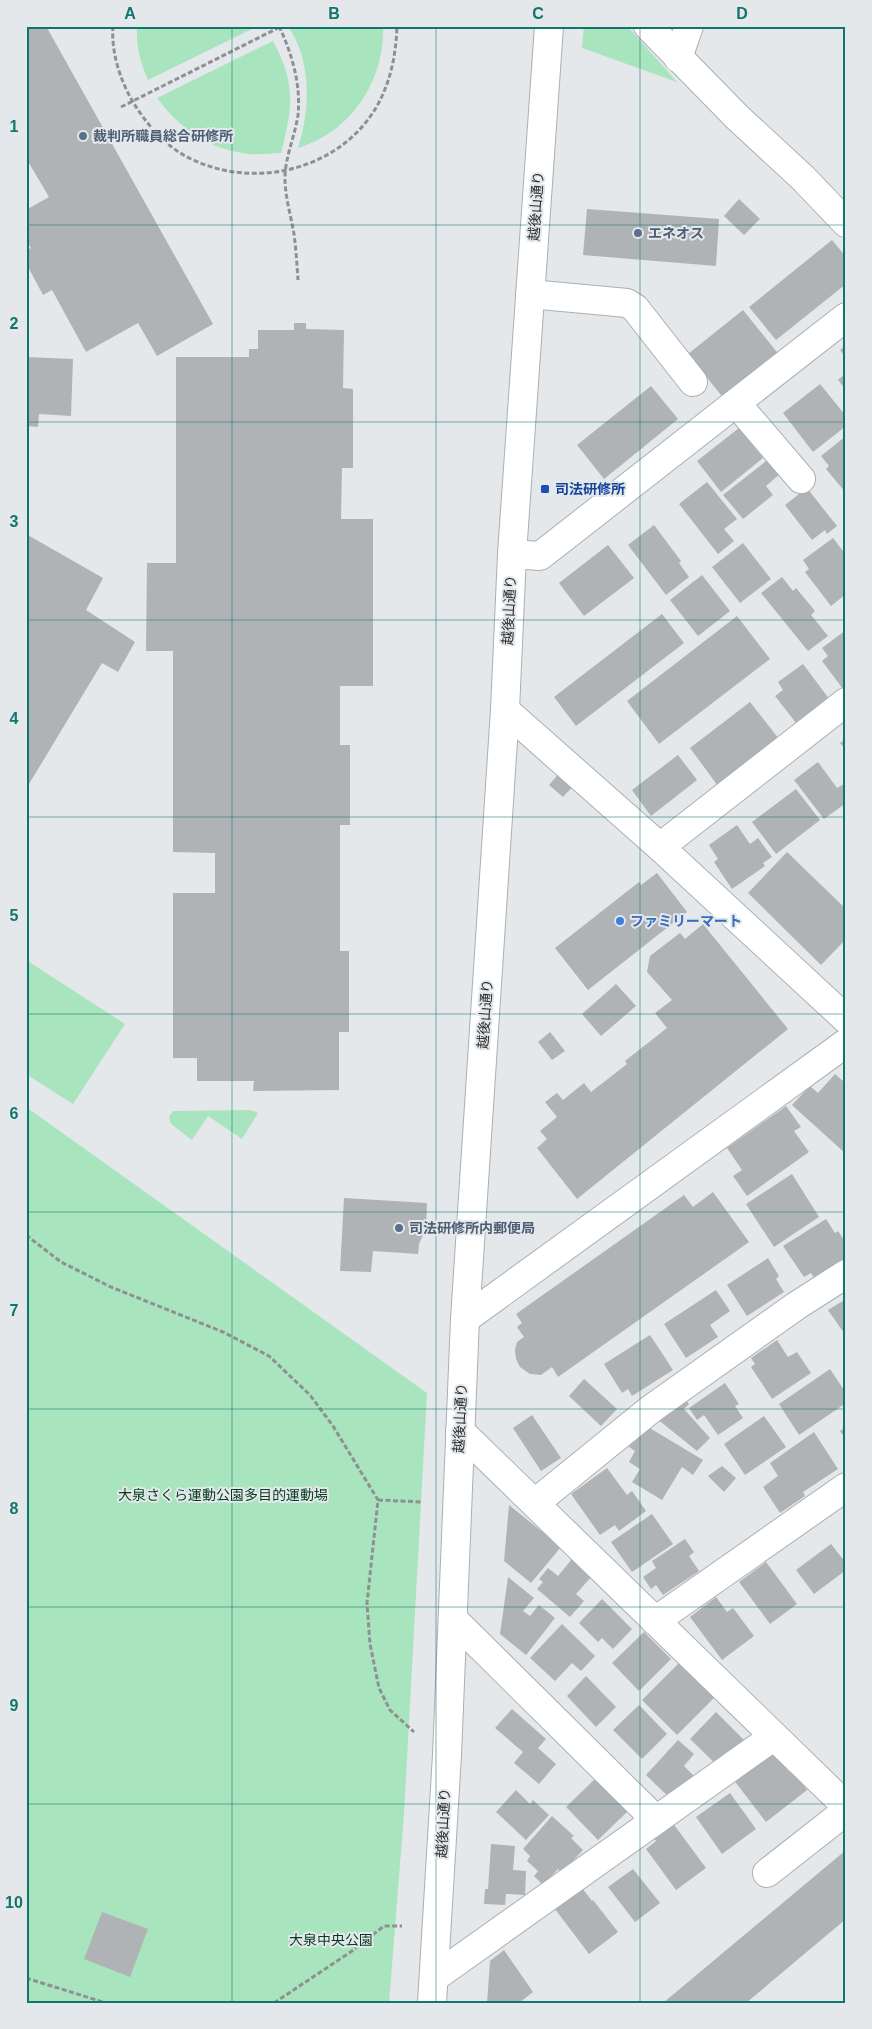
<svg xmlns="http://www.w3.org/2000/svg" width="872" height="2029" viewBox="0 0 872 2029" font-family="Arial,'Noto Sans JP',sans-serif">
  <style>
    .green { fill: #a8e4be }
    .building { fill: #afb3b5 }
    .lines { fill: none; stroke-linecap: round; stroke-linejoin: round }
    .minor-casing { stroke: #acafb2; stroke-width: 30 }
    .path { stroke: #8e9092; stroke-width: 3; stroke-dasharray: 5 2.5; stroke-linecap: butt }
    .minor { stroke: #fff; stroke-width: 28 }
    .grid { fill: none; stroke: #0f766e; stroke-width: 1; stroke-opacity: 0.55 }
    .service-dot { fill: #5c6f8a; stroke: #e4e8ea; stroke-width: 2 }
    .transit-dot { fill: #1a4fb4; stroke: #e4e8ea; stroke-width: 2 }
    .shop-dot { fill: #3f7fe0; stroke: #e4e8ea; stroke-width: 2 }
    .labels { text-anchor: middle; stroke-width: 4; stroke-linejoin: round; paint-order: stroke }
    .service-label { font-size: 14px; font-weight: bold; fill: #4e5e75; stroke: #e4e8ea; text-anchor: start }
    .street-label { font-size: 14px; fill: #2a2b2c; stroke: #e4e8ea }
    .transit-label { font-size: 14px; font-weight: bold; fill: #164399; stroke: #e4e8ea; text-anchor: start }
    .shop-label { font-size: 14px; font-weight: bold; fill: #366cbe; stroke: #e4e8ea; text-anchor: start }
    .park-label { font-size: 14px; fill: #053b21; stroke: #e4e8ea }
    .neatline { fill: none; stroke: #0f766e; stroke-width: 2 }
    .grid-label { font-size: 16px; text-anchor: middle; font-weight: bold; fill: #0f766e }
  </style>
  <rect width="100%" height="100%" fill="#e4e8ea"/>
  <g class="green">
    <path d="M 137,26 L 258,26 L 148,80 C 140,63 136,45 137,26 Z"/>
    <path d="M 296,26 L 383,26 C 385,81 351,132 298,148 C 310,111 312,64 290,29 Z"/>
    <path d="M 584,26 L 627,26 L 677,82 L 582,48 Z"/>
    <path d="M 273,41 C 296,84 293,107 281,153 C 271,153 260,155 250,154 C 210,150 181,130 157,98 Z"/>
    <path d="M 26,960 L 125,1024 L 73,1104 L 26,1074 Z"/>
    <path d="M 26,1107 L 427,1393 L 404,1814 L 389,2003 L 26,2003 Z"/>
    <path d="M 250,1110 L 258,1113 L 242,1139 L 208,1116 L 192,1140 L 171,1124 L 169,1117 L 173,1111 Z"/>
  </g>
  <g class="building">
    <path d="M 26,26 L 46,26 L 213,324 L 157,356 L 138,323 L 86,352 L 52,290 L 43,295 L 26,263 L 26,250 L 31,248 L 26,240 L 26,210 L 49,197 L 26,158 Z"/>
    <path d="M 739,199 L 760,219 L 744,235 L 724,216 Z"/>
    <path d="M 587,209 L 719,219 L 716,266 L 583,255 Z"/>
    <path d="M 832,240 L 846,257 L 846,284 L 776,340 L 749,307 Z"/>
    <path d="M 743,310 L 780,356 L 725,400 L 688,354 Z"/>
    <path d="M 294,323 L 306,323 L 306,329 L 344,330 L 343,388 L 353,389 L 353,468 L 342,468 L 341,519 L 373,519 L 373,686 L 340,686 L 340,745 L 350,745 L 350,825 L 340,825 L 340,951 L 349,951 L 349,1032 L 339,1032 L 339,1090 L 253,1091 L 254,1081 L 197,1081 L 197,1058 L 173,1058 L 173,893 L 215,893 L 215,853 L 173,852 L 173,651 L 146,651 L 147,563 L 176,563 L 176,357 L 249,357 L 249,349 L 258,349 L 258,330 L 294,330 Z"/>
    <path d="M 846,345 L 846,358 L 840,350 Z"/>
    <path d="M 26,357 L 73,359 L 71,416 L 39,414 L 38,427 L 26,426 Z"/>
    <path d="M 846,373 L 846,390 L 838,380 Z"/>
    <path d="M 820,384 L 846,416 L 846,426 L 813,452 L 783,413 Z"/>
    <path d="M 651,386 L 678,419 L 604,479 L 577,445 Z"/>
    <path d="M 739,428 L 763,458 L 721,492 L 697,461 Z"/>
    <path d="M 846,436 L 846,493 L 826,469 L 829,466 L 821,456 Z"/>
    <path d="M 770,458 L 781,473 L 766,486 L 773,495 L 743,519 L 723,495 Z"/>
    <path d="M 707,482 L 737,519 L 724,529 L 734,541 L 718,554 L 679,504 Z"/>
    <path d="M 807,488 L 837,526 L 827,534 L 825,530 L 812,540 L 785,505 Z"/>
    <path d="M 654,525 L 681,561 L 679,563 L 689,577 L 666,595 L 628,545 Z"/>
    <path d="M 26,534 L 103,578 L 86,610 L 135,642 L 118,672 L 102,663 L 26,789 Z"/>
    <path d="M 833,538 L 846,555 L 846,594 L 831,606 L 805,572 L 809,569 L 803,560 Z"/>
    <path d="M 743,543 L 771,579 L 740,603 L 712,567 Z"/>
    <path d="M 608,545 L 634,578 L 584,616 L 559,583 Z"/>
    <path d="M 702,575 L 730,611 L 698,636 L 670,600 Z"/>
    <path d="M 782,577 L 793,591 L 796,588 L 815,611 L 811,615 L 828,636 L 808,651 L 761,593 Z"/>
    <path d="M 662,614 L 684,643 L 576,726 L 554,697 Z"/>
    <path d="M 737,616 L 770,659 L 659,744 L 627,701 Z"/>
    <path d="M 846,630 L 846,687 L 843,689 L 822,661 L 828,656 L 822,648 Z"/>
    <path d="M 803,664 L 830,700 L 800,728 L 775,696 L 783,690 L 778,682 Z"/>
    <path d="M 750,702 L 779,739 L 718,786 L 690,748 Z"/>
    <path d="M 846,739 L 846,750 L 840,743 Z"/>
    <path d="M 678,755 L 697,780 L 651,816 L 632,790 Z"/>
    <path d="M 818,762 L 837,788 L 844,784 L 846,787 L 846,803 L 824,819 L 794,780 Z"/>
    <path d="M 561,771 L 575,784 L 563,797 L 549,785 Z"/>
    <path d="M 796,789 L 820,820 L 776,854 L 752,822 Z"/>
    <path d="M 737,825 L 750,844 L 758,838 L 772,857 L 763,863 L 765,866 L 732,889 L 714,862 L 718,859 L 709,845 Z"/>
    <path d="M 787,852 L 846,909 L 846,939 L 821,965 L 748,893 Z"/>
    <path d="M 657,873 L 687,912 L 588,990 L 555,948 L 639,882 L 641,885 Z"/>
    <path d="M 703,924 L 788,1029 L 577,1199 L 537,1148 L 547,1139 L 540,1131 L 557,1117 L 545,1102 L 557,1093 L 563,1100 L 584,1083 L 591,1092 L 627,1064 L 625,1061 L 667,1028 L 655,1013 L 672,1000 L 647,972 L 650,956 L 680,933 L 685,939 Z"/>
    <path d="M 616,984 L 636,1006 L 601,1036 L 582,1014 Z"/>
    <path d="M 550,1032 L 565,1051 L 552,1060 L 538,1042 Z"/>
    <path d="M 835,1074 L 843,1081 L 846,1078 L 846,1154 L 792,1105 L 810,1086 L 818,1093 Z"/>
    <path d="M 786,1106 L 801,1127 L 794,1131 L 809,1152 L 747,1196 L 733,1176 L 742,1170 L 727,1148 Z"/>
    <path d="M 792,1174 L 819,1217 L 774,1247 L 746,1204 Z"/>
    <path d="M 713,1192 L 749,1242 L 558,1377 L 552,1367 L 541,1375 L 530,1374 L 520,1367 L 516,1359 L 515,1350 L 517,1342 L 524,1337 L 517,1327 L 522,1323 L 516,1314 L 684,1195 L 693,1207 Z"/>
    <path d="M 344,1198 L 427,1203 L 426,1228 L 419,1244 L 418,1254 L 373,1251 L 371,1272 L 340,1271 Z"/>
    <path d="M 826,1219 L 835,1233 L 838,1231 L 846,1243 L 846,1258 L 814,1278 L 811,1273 L 804,1277 L 783,1246 Z"/>
    <path d="M 768,1258 L 779,1276 L 776,1279 L 784,1292 L 747,1316 L 727,1285 Z"/>
    <path d="M 716,1290 L 730,1311 L 710,1325 L 718,1337 L 686,1358 L 664,1324 Z"/>
    <path d="M 846,1299 L 846,1336 L 828,1310 Z"/>
    <path d="M 650,1335 L 673,1370 L 632,1396 L 628,1389 L 622,1393 L 604,1364 Z"/>
    <path d="M 777,1340 L 788,1357 L 797,1352 L 811,1373 L 772,1399 L 751,1367 L 755,1364 L 751,1358 Z"/>
    <path d="M 830,1369 L 846,1393 L 846,1403 L 799,1435 L 779,1404 Z"/>
    <path d="M 584,1379 L 617,1409 L 601,1426 L 569,1396 Z"/>
    <path d="M 725,1383 L 739,1404 L 735,1406 L 743,1418 L 718,1435 L 704,1415 L 697,1420 L 689,1408 Z"/>
    <path d="M 683,1396 L 689,1404 L 684,1409 L 710,1438 L 697,1451 L 656,1418 Z"/>
    <path d="M 532,1415 L 561,1458 L 541,1471 L 513,1428 Z"/>
    <path d="M 764,1416 L 786,1447 L 745,1475 L 724,1444 Z"/>
    <path d="M 643,1424 L 703,1460 L 693,1475 L 682,1467 L 662,1500 L 632,1482 L 640,1469 L 629,1462 L 635,1451 L 629,1447 Z"/>
    <path d="M 846,1427 L 846,1440 L 840,1431 Z"/>
    <path d="M 814,1432 L 838,1469 L 803,1492 L 805,1496 L 780,1513 L 763,1487 L 778,1476 L 770,1463 Z"/>
    <path d="M 722,1466 L 736,1478 L 724,1492 L 708,1476 Z"/>
    <path d="M 607,1468 L 627,1495 L 632,1491 L 646,1511 L 619,1531 L 615,1525 L 600,1535 L 571,1494 Z"/>
    <path d="M 509,1505 L 561,1547 L 531,1583 L 504,1561 Z"/>
    <path d="M 652,1514 L 673,1544 L 632,1572 L 611,1542 Z"/>
    <path d="M 685,1539 L 694,1552 L 689,1556 L 699,1571 L 663,1595 L 656,1585 L 651,1589 L 643,1577 L 656,1568 L 652,1561 Z"/>
    <path d="M 831,1544 L 846,1563 L 846,1570 L 814,1594 L 796,1570 Z"/>
    <path d="M 572,1559 L 592,1576 L 576,1594 L 584,1601 L 570,1617 L 537,1589 L 543,1582 L 539,1579 L 548,1568 L 558,1576 Z"/>
    <path d="M 766,1562 L 797,1604 L 770,1624 L 739,1582 Z"/>
    <path d="M 508,1577 L 534,1598 L 523,1611 L 530,1616 L 539,1605 L 555,1618 L 526,1655 L 500,1634 Z"/>
    <path d="M 716,1597 L 727,1612 L 733,1608 L 754,1636 L 722,1660 L 690,1617 Z"/>
    <path d="M 602,1599 L 632,1629 L 613,1649 L 602,1638 L 598,1642 L 579,1623 Z"/>
    <path d="M 562,1624 L 595,1656 L 581,1671 L 572,1663 L 555,1681 L 530,1658 Z"/>
    <path d="M 644,1632 L 671,1659 L 639,1691 L 612,1663 Z"/>
    <path d="M 679,1663 L 714,1698 L 677,1735 L 642,1700 Z"/>
    <path d="M 586,1676 L 616,1707 L 596,1727 L 567,1696 Z"/>
    <path d="M 639,1705 L 667,1734 L 642,1759 L 613,1730 Z"/>
    <path d="M 512,1709 L 546,1739 L 538,1748 L 556,1764 L 539,1784 L 514,1763 L 523,1752 L 495,1728 Z"/>
    <path d="M 716,1712 L 747,1743 L 722,1770 L 690,1739 Z"/>
    <path d="M 678,1740 L 694,1754 L 684,1766 L 695,1777 L 673,1801 L 646,1775 Z"/>
    <path d="M 771,1749 L 789,1772 L 792,1770 L 807,1790 L 766,1822 L 733,1779 Z"/>
    <path d="M 596,1778 L 628,1811 L 598,1840 L 566,1807 Z"/>
    <path d="M 516,1790 L 530,1804 L 533,1800 L 549,1815 L 526,1840 L 496,1812 Z"/>
    <path d="M 730,1793 L 756,1829 L 722,1854 L 696,1817 Z"/>
    <path d="M 552,1816 L 574,1836 L 571,1838 L 583,1850 L 562,1873 L 558,1869 L 543,1885 L 534,1876 L 538,1871 L 527,1861 L 530,1856 L 523,1849 Z"/>
    <path d="M 672,1822 L 706,1868 L 676,1890 L 646,1849 L 656,1841 L 653,1837 Z"/>
    <path d="M 491,1844 L 515,1846 L 513,1870 L 526,1871 L 525,1895 L 506,1894 L 505,1905 L 484,1904 L 485,1889 L 488,1889 Z"/>
    <path d="M 846,1850 L 846,1919 L 746,2003 L 663,2003 Z"/>
    <path d="M 633,1869 L 660,1903 L 635,1922 L 608,1887 Z"/>
    <path d="M 582,1888 L 592,1901 L 593,1900 L 618,1932 L 589,1954 L 555,1909 Z"/>
    <path d="M 102,1912 L 148,1929 L 130,1977 L 84,1959 Z"/>
    <path d="M 504,1950 L 533,1992 L 519,2003 L 487,2003 L 490,1961 Z"/>
  </g>
  <g class="lines">
    <g class="minor-casing">
      <g id="minor">
        <path d="M 648,26 L 737,117 L 803,178 L 846,223"/>
        <path d="M 678,58 L 689,26"/>
        <path d="M 530,294 L 627,303 L 635,308 L 693,382"/>
        <path d="M 736,403 L 801,479"/>
        <path d="M 512,554 L 540,556 L 846,317"/>
        <path d="M 505,710 L 660,847 L 846,1019"/>
        <path d="M 660,847 L 846,702"/>
        <path d="M 465,1319 L 846,1043"/>
        <path d="M 460,1431 L 846,1806"/>
        <path d="M 535,1503 L 651,1409 L 796,1306 L 846,1274"/>
        <path d="M 453,1619 L 656,1820"/>
        <path d="M 655,1621 L 846,1487"/>
        <path d="M 767,1873 L 846,1811"/>
        <path d="M 435,1977 L 773,1737"/>
        <path d="M 432,2003 L 447,1755 L 465,1319 L 505,710 L 512,554 L 549,26"/>
      </g>
    </g>
    <g class="path">
      <path d="M 113,26 C 111,52 120,80 133,102 C 147,125 166,147 191,159 C 256,190 340,170 377,106 C 391,81 396,54 397,26"/>
      <path d="M 279,26 C 292,54 301,84 298,115 C 295,136 285,157 285,178 C 285,197 291,216 294,234 C 296,249 297,265 298,280"/>
      <path d="M 121,107 L 280,27"/>
      <path d="M 26,1235 L 61,1262 L 111,1287 L 223,1332 L 269,1356 L 310,1395 L 333,1426 L 378,1500 L 367,1603 L 370,1644 L 379,1688 L 390,1710 L 414,1732"/>
      <path d="M 378,1500 L 423,1502"/>
      <path d="M 26,1978 L 106,2003"/>
      <path d="M 274,2003 L 352,1951 L 384,1926 L 402,1926"/>
    </g>
    <use href="#minor" class="minor"/>
  </g>
  <path class="grid" d="M 232,26 L 232,2003M 436,26 L 436,2003M 640,26 L 640,2003M 26,225 L 846,225M 26,422 L 846,422M 26,620 L 846,620M 26,817 L 846,817M 26,1014 L 846,1014M 26,1212 L 846,1212M 26,1409 L 846,1409M 26,1607 L 846,1607M 26,1804 L 846,1804"/>
  <g class="service-dot">
    <circle cx="83" cy="136" r="5"/>
    <circle cx="638" cy="233" r="5"/>
    <circle cx="399" cy="1228" r="5"/>
  </g>
  <rect class="transit-dot" x="540" y="484" width="10" height="10" rx="2.5"/>
  <circle class="shop-dot" cx="620" cy="921" r="5"/>
  <g class="labels">
    <g class="service-label">
      <text x="93" y="141">裁判所職員総合研修所</text>
      <text x="648" y="238">エネオス</text>
      <text x="409" y="1233">司法研修所内郵便局</text>
    </g>
    <g class="street-label">
      <text transform="translate(536 206) rotate(-86)" y="5">越後山通り</text>
      <text transform="translate(509 610) rotate(-87)" y="5">越後山通り</text>
      <text transform="translate(485 1014) rotate(-86)" y="5">越後山通り</text>
      <text transform="translate(460 1418) rotate(-87)" y="5">越後山通り</text>
      <text transform="translate(443 1823) rotate(-87)" y="5">越後山通り</text>
    </g>
    <g class="transit-label">
      <text x="555" y="494">司法研修所</text>
    </g>
    <g class="shop-label">
      <text x="630" y="926">ファミリーマート</text>
    </g>
    <g class="park-label">
      <text x="223" y="1500">大泉さくら運動公園多目的運動場</text>
      <text x="331" y="1945">大泉中央公園</text>
    </g>
  </g>
  <rect width="872" height="2029" fill="none" stroke="#e4e8ea" stroke-width="55"/>
  <rect x="28" y="28" width="816" height="1974" class="neatline"/>
  <g class="grid-label">
    <text x="130" y="19">A</text>
    <text x="334" y="19">B</text>
    <text x="538" y="19">C</text>
    <text x="742" y="19">D</text>
    <text x="14" y="132">1</text>
    <text x="14" y="329">2</text>
    <text x="14" y="527">3</text>
    <text x="14" y="724">4</text>
    <text x="14" y="921">5</text>
    <text x="14" y="1119">6</text>
    <text x="14" y="1316">7</text>
    <text x="14" y="1514">8</text>
    <text x="14" y="1711">9</text>
    <text x="14" y="1908">10</text>
  </g>
</svg>
